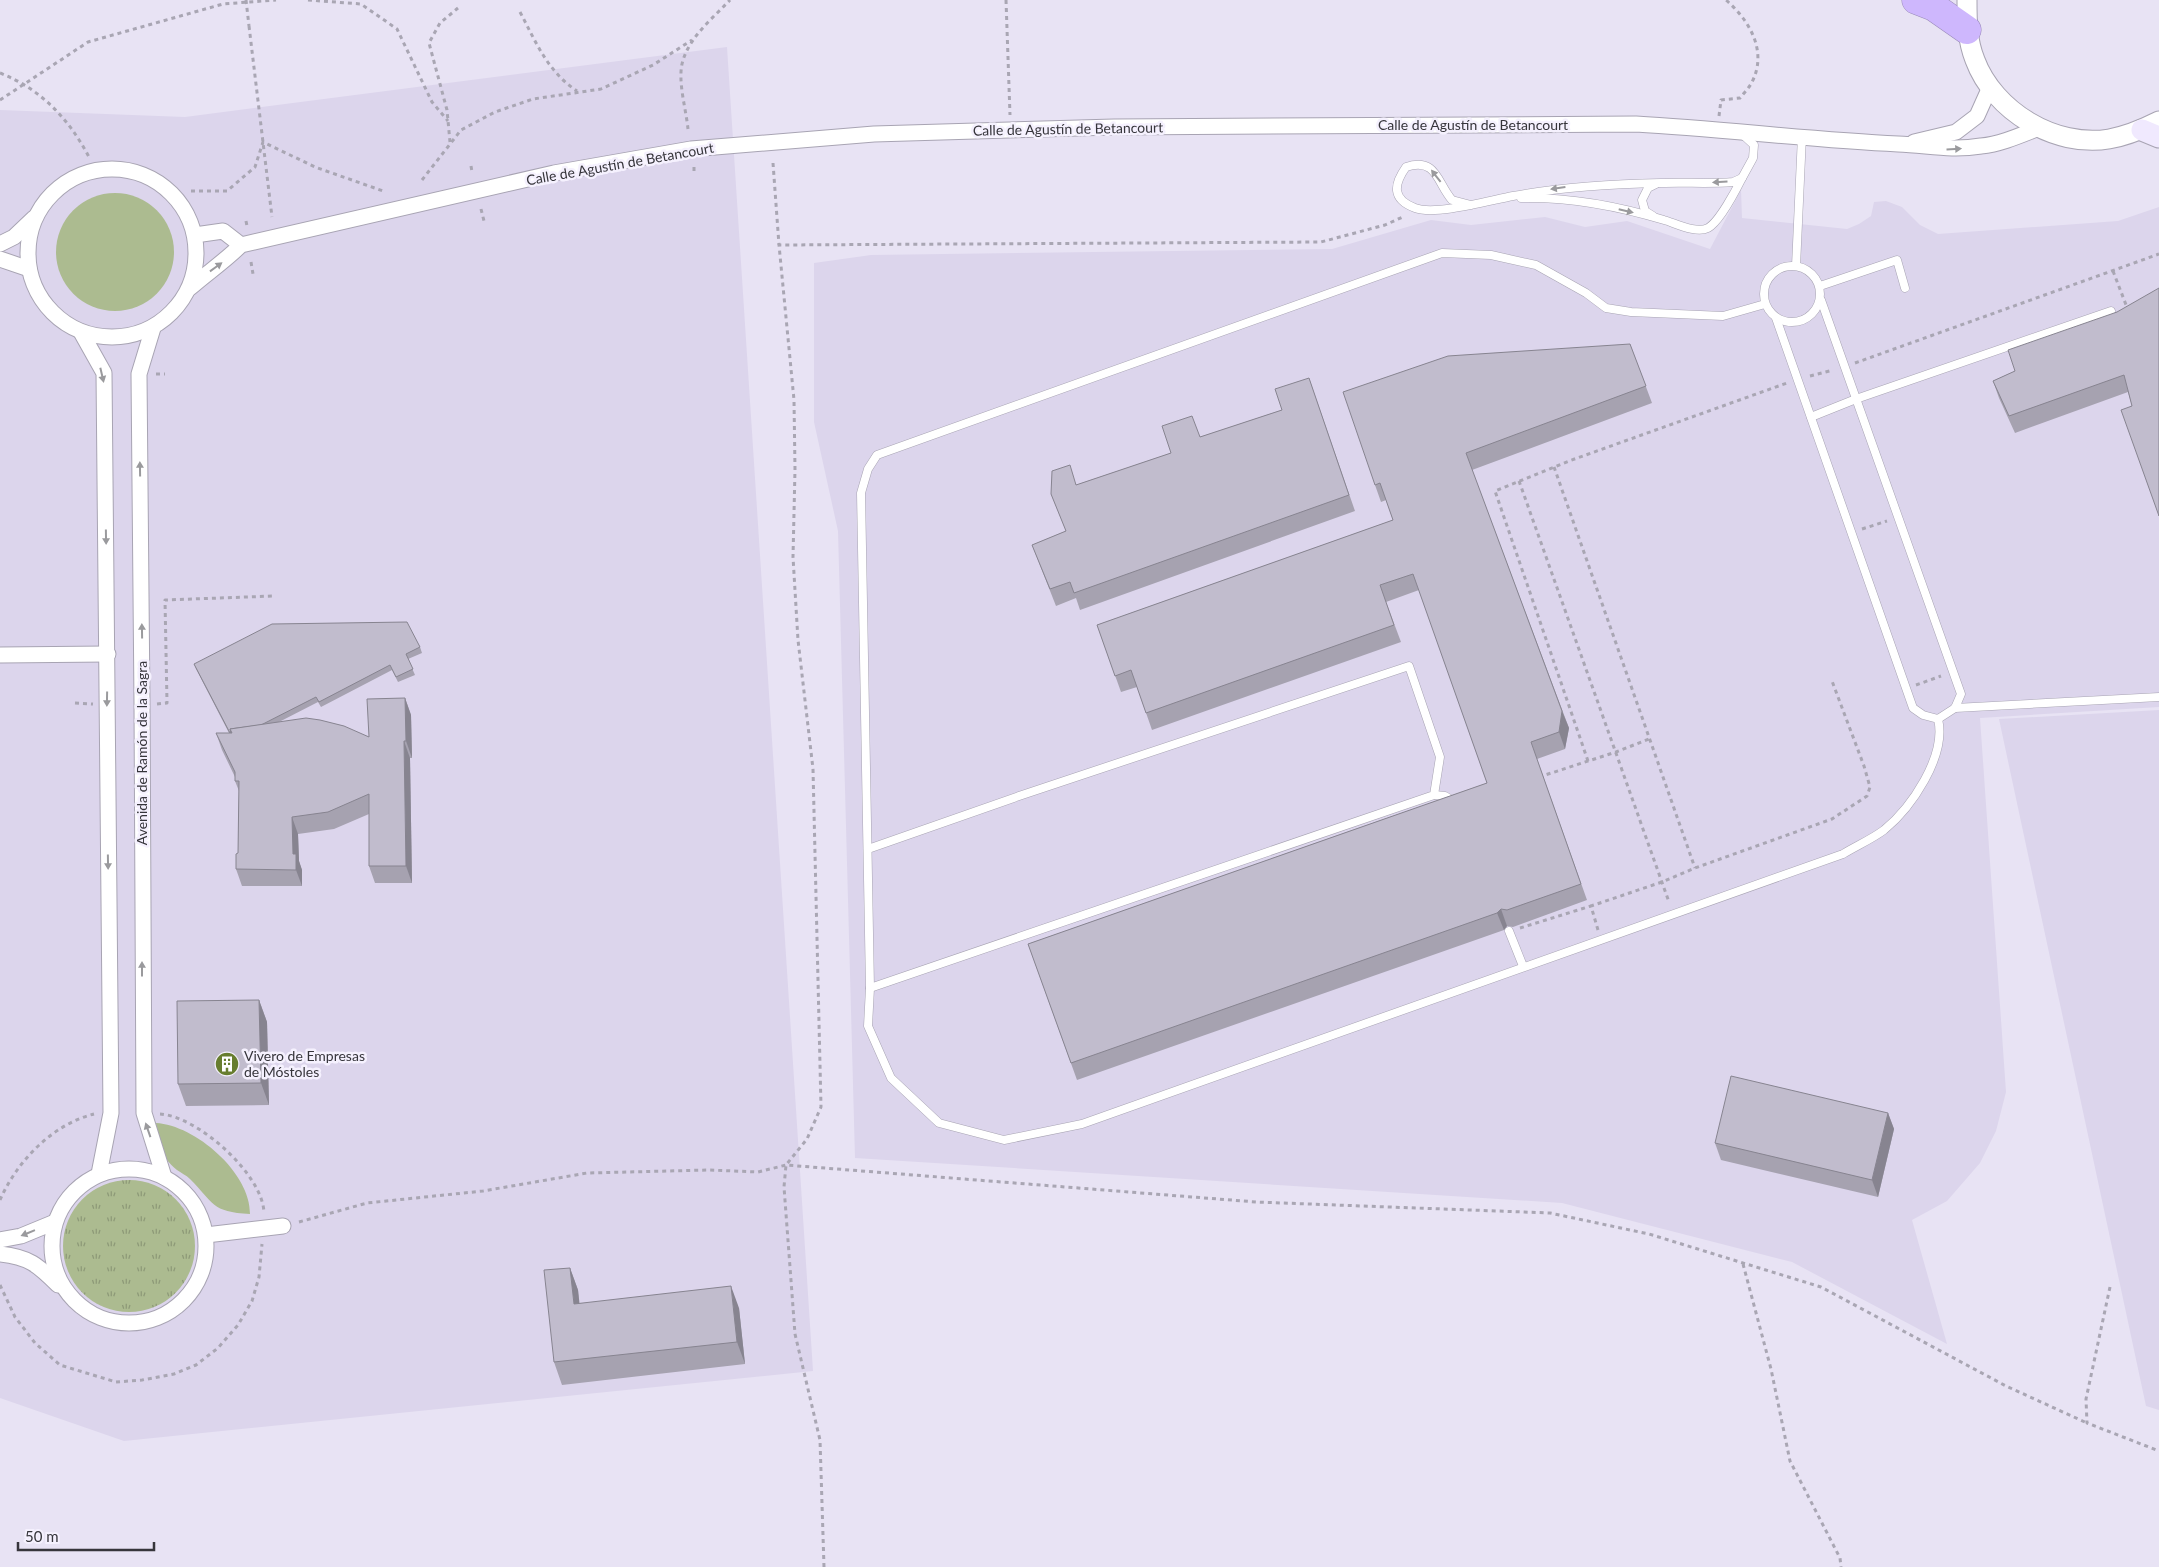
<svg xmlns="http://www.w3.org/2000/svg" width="2159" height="1567" viewBox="0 0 2159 1567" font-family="Lato,sans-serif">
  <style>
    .built { fill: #dcd5ec }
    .grass { fill: url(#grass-tufts) }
    .garden { fill: #acbb90 }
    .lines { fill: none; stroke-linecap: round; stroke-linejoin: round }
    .service-casing { stroke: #a8a4b3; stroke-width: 9 }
    .minor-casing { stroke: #a8a4b3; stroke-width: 17 }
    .tertiary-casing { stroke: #a8a4b3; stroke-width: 21 }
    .secondary-casing { stroke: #a8a4b3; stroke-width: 23 }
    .motorway-casing { stroke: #998ab9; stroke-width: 29 }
    .path { stroke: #a9a6b3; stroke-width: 3; stroke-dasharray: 4 4; stroke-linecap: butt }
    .service { stroke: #fff; stroke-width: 8 }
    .minor { stroke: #fff; stroke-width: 15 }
    .tertiary { stroke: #fff; stroke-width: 19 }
    .secondary { stroke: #f0e9fe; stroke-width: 21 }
    .motorway { stroke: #ceb7fd; stroke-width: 28 }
    .path-bridge { stroke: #a9a6b3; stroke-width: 3; stroke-dasharray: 4 4; stroke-linecap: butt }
    .wall { fill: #a6a2b0 }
    .shaded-wall { fill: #878490 }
    .building { fill: #c1bccd; stroke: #878490 }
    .oneway { fill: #9a9a9d }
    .labels { text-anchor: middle; stroke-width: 5; stroke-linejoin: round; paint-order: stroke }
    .street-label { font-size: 14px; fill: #36353b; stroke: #f5f1fe }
    .poi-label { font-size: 14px; fill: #36353b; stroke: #f5f1fe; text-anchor: start }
  </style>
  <defs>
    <pattern id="grass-tufts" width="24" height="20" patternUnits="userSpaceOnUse" patternTransform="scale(1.25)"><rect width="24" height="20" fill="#acbb90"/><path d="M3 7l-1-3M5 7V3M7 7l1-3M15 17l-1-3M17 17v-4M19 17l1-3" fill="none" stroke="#8d9977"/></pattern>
  </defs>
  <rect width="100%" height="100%" fill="#e8e3f4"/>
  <g class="built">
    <path d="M 727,47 L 813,1371 L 124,1441 L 0,1398 L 0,110 L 185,117 Z"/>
    <path d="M 1741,190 L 1742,218 L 1847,229 L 1859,224 L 1871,216 L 1874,202 L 1886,201 L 1902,207 L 1920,225 L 1938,234 L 2118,221 L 2159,207 L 2159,707 L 1980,718 L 2006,1092 L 1996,1131 L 1980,1163 L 1947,1201 L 1912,1220 L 1947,1344 L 1792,1262 L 1562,1203 L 855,1158 L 838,531 L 814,422 L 814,263 L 871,255 L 1332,249 L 1431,220 L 1471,225 L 1545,217 L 1585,227 L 1627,221 L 1710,249 Z"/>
    <path d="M 2159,710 L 2159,1410 L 2146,1406 L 1999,719 Z"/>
  </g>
  <circle class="grass" cx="129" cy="1246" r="66"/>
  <g class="garden">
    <circle cx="115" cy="252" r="59"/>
    <path d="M 156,1123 C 195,1125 251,1173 250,1214 C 211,1212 214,1203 190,1179 C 186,1175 181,1173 177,1170 C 161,1157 157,1143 156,1123 Z"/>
  </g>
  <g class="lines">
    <g class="service-casing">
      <g id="service">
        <path d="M 1521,198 C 1568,197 1618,206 1664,220 C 1675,223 1696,234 1708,228 C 1719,222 1736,190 1742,178"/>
        <path d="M 1471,205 L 1452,200 C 1437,183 1437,157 1406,167 C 1394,184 1391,199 1415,208 C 1435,216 1491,200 1513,196 C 1562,187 1611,184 1661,183 C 1685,182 1709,184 1733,182 L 1742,178 L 1753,158 L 1754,145 L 1742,134"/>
        <path d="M 1653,216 L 1645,211 L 1642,200 L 1648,188 L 1656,184"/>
        <circle cx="1792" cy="294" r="28"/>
        <path d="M 1796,266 L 1802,136"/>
        <path d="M 1820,286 L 1897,260 L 1905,288"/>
        <path d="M 1765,304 L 1723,316 L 1631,312 L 1606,308 L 1586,293 L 1536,265 L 1491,255 L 1442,253 L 877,455 L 868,469 L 861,493 L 870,988 L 868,1026 L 891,1078 L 939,1123 L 1004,1140 L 1082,1124 L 1843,854 C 1856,846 1872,839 1884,830 C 1911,808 1947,756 1938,719"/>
        <path d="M 1776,318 L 1913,708 L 1923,715 L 1938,719 L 1955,708 L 1961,694 L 1821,300"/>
        <path d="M 1811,417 L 1856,399 L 2111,311"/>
        <path d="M 1955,708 L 2159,697"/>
        <path d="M 1434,795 L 1445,796 L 1455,802"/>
        <path d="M 868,849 L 1022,795 L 1409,666 L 1440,757 L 1434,795 L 870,988"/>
        <path d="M 1509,931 L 1523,966"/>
      </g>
    </g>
    <g class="minor-casing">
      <g id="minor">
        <path d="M 1914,142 L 1956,132 L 1977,116 L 1990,87"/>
        <circle cx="112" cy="253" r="84"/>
        <path d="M 195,235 L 223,231 L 241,245"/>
        <path d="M 0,244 L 14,237 L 34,218"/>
        <path d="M 0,259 L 29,269"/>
        <path d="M 190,288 C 207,273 225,261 241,245 L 554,173 L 691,149 L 874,134 L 1114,127 L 1636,124 C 1724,129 1811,140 1898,144 C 1928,145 1950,151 1981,146 C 2001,144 2021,135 2039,128"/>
        <path d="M 153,328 L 139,374 L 142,704 L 144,1113 L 164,1177"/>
        <path d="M 81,332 L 104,373 L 111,1113 L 99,1174"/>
        <path d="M 0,655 L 108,654"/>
        <circle cx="129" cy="1246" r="77"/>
        <path d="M 206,1235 L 283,1226"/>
        <path d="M 0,1240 L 21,1236 L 55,1222"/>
        <path d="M 0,1254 C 29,1257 38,1265 58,1285"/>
      </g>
    </g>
    <g class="tertiary-casing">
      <path id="tertiary" d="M 1967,0 C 1967,21 1967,40 1975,60 C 1994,111 2055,148 2109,139 C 2127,136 2143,129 2159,121"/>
    </g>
    <g class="secondary-casing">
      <path id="secondary" d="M 2142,130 L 2159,137"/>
    </g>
    <g class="motorway-casing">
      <path id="motorway" d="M 1916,0 L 1934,7 L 1967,30"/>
    </g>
    <g class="path">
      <path d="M 308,0 L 361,4 L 397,29 L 432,102 L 448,121"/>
      <path d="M 1006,0 L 1010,115"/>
      <path d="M 520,12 C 536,42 547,71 577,91"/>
      <path d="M 249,26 L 272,217"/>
      <path d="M 0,73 C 41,89 69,119 89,157"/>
      <path d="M 0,100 L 88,42 L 223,4 L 276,0"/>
      <path d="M 1719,116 L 1721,100 L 1740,98 C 1744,93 1749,88 1752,82 C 1768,51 1749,20 1726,0"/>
      <path d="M 688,129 C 686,109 678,83 682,64 C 688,38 712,19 730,0"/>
      <path d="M 450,142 L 447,110 L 429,43 L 440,23 L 458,8"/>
      <path d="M 773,163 L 779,245"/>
      <path d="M 471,166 L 472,172"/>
      <path d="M 694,167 L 694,171"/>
      <path d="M 422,180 L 461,130 L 495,112 L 533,99 L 601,89 L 653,65 L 692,40"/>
      <path d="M 191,191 L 227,191 L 255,167 L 263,142 L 315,167 L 383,191"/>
      <path d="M 481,209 L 484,221"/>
      <path d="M 246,221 L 247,226"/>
      <path d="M 251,262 L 253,274"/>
      <path d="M 2113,271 L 2128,310"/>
      <path d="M 1855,363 L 2159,254"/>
      <path d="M 156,374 L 165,374"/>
      <path d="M 1810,376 L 1833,370"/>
      <path d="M 1554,467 L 1695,868"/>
      <path d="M 1519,481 L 1669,902"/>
      <path d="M 1862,529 L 1887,521"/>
      <path d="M 1916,685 L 1941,676"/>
      <path d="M 75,703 L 93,704"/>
      <path d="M 157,704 L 167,703 L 165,600 L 274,596"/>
      <path d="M 1588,761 L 1495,491 L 1569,461 L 1787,383"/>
      <path d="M 1539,777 L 1616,752 L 1649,739"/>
      <path d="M 1520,928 L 1591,906"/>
      <path d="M 1598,930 L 1591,906 L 1662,882 L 1695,868 L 1832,819 L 1867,796 L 1870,787 L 1864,766 L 1832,681"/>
      <path d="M 160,1114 C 197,1116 263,1174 264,1213"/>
      <path d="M 0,1200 C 17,1161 53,1124 94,1114"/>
      <path d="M 299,1222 L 367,1203 L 483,1191 L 587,1173 L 709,1170 L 758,1172 L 786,1165 L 1256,1202 L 1550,1213 L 1649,1234 L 1821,1287 L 2006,1386 L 2087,1423"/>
      <path d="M 1743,1264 L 1771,1369 L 1790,1461 L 1840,1558 L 1841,1567"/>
      <path d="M 0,1285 L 15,1317 L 35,1343 L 60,1365 L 116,1382 L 142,1380 L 174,1374 L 196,1365 L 218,1348 L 238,1325 L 252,1301 L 259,1277 L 262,1244"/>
      <path d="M 2110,1287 L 2086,1399 L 2087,1423 L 2159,1451"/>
      <path d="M 824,1567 L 820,1440 L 795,1334 L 784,1187 L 786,1165 L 807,1139 L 821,1107 L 813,769 L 798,640 L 793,557 L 795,469 L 794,400 L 779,245 L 1321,242 L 1385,225 L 1405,216"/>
    </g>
    <use href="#service" class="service"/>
    <use href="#minor" class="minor"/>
    <use href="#tertiary" class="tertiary"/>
    <use href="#secondary" class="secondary"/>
    <use href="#motorway" class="motorway"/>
    <path class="path-bridge" d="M 246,0 L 249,26"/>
  </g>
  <g class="wall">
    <path d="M 2117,312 L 2132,406 L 2128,392 L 2015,433 L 1999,398 L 1993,381 L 2015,371 Z"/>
    <path d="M 1630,344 L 1652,403 L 1472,470 L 1569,728 L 1565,749 L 1537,759 L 1587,900 L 1513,927 L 1507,926 L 1504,930 L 1077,1080 L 1028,944 L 1487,783 L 1419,590 L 1386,602 L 1401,642 L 1152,730 L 1137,687 L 1121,692 L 1097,625 L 1393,520 L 1386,500 L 1381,502 L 1375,485 Z"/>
    <path d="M 1309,378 L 1355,511 L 1080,610 L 1076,598 L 1056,606 L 1032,545 L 1066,531 L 1051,494 L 1076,485 L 1171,453 L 1200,437 L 1282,410 Z"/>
    <path d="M 420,647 L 422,653 L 408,659 L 415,675 L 398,682 L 392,670 L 321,707 L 318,702 L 279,722 L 369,737 L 405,698 L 411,715 L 412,758 L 410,758 L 412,883 L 375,883 L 369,866 L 369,814 L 334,829 L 298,834 L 299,861 L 302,870 L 302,886 L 242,886 L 236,869 L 238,853 L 239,791 L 235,781 L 235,777 L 222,750 L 216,733 L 229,733 L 196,669 L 194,664 Z"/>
    <path d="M 259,1000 L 267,1022 L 269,1105 L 186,1106 L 178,1084 Z"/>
    <path d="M 1888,1113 L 1894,1129 L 1878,1197 L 1721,1160 L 1715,1143 Z"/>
    <path d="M 570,1268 L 578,1290 L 579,1303 L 739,1308 L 745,1364 L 562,1385 L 554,1362 Z"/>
  </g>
  <g class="shaded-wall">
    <path d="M 405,698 L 411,715 L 412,758 L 406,741 Z"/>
    <path d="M 1562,711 L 1569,728 L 1565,749 L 1559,732 Z"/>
    <path d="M 404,741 L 410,758 L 412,883 L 406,866 Z"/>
    <path d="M 292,817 L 298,834 L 299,861 L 302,870 L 302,886 L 296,870 L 293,854 Z"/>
    <path d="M 1501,909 L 1507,926 L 1504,930 L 1497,913 Z"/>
    <path d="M 259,1000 L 267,1022 L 269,1105 L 261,1083 Z"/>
    <path d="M 1888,1113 L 1894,1129 L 1878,1197 L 1872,1180 Z"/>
    <path d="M 570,1268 L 578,1290 L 582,1326 L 574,1304 Z"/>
    <path d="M 731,1286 L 739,1308 L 745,1364 L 737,1342 Z"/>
  </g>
  <g class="building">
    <path d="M 2159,288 L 2159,516 L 2121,410 L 2132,406 L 2124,375 L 2009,416 L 1993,381 L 2015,371 L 2008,350 L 2117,312 Z"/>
    <path d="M 1630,344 L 1646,386 L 1466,453 L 1562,711 L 1559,732 L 1531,742 L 1581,884 L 1507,910 L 1501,909 L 1497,913 L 1071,1063 L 1028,944 L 1487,783 L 1413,574 L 1380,585 L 1394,625 L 1146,713 L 1131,670 L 1115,676 L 1097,625 L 1393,520 L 1380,483 L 1375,485 L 1343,392 L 1448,356 Z"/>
    <path d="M 1309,378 L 1349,495 L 1074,593 L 1070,582 L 1050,589 L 1032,545 L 1066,531 L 1051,494 L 1052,471 L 1070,465 L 1076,485 L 1171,453 L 1162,426 L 1192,416 L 1200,437 L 1282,410 L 1275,389 Z"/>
    <path d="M 407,622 L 420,647 L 406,654 L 413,669 L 396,677 L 390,665 L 319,702 L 316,697 L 261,725 L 230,729 L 231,733 L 230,733 L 194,664 L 272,624 Z"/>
    <path d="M 405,698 L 406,741 L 404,741 L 406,866 L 369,866 L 369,794 L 328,812 L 292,817 L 293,854 L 296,854 L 296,870 L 236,869 L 236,854 L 238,853 L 239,781 L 235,781 L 235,772 L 216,733 L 232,733 L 230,729 L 306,718 L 320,720 L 344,726 L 369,737 L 367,699 Z"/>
    <path d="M 259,1000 L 261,1083 L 178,1084 L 177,1001 Z"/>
    <path d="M 1731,1076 L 1888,1113 L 1872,1180 L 1715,1143 Z"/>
    <path d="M 570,1268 L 574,1304 L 731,1286 L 737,1342 L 554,1362 L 544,1270 Z"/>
  </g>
  <defs><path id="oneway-solid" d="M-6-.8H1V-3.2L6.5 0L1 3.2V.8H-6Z" transform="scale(1.25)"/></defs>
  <g class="oneway">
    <use href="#oneway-solid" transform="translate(1954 149) rotate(-3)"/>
    <use href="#oneway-solid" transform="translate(1436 176) rotate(-128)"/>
    <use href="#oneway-solid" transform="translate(1720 182) rotate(177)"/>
    <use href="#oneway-solid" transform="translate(1558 188) rotate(172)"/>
    <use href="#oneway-solid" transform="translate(1626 211) rotate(13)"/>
    <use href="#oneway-solid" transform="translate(216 267) rotate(-36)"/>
    <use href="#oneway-solid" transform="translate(102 375) rotate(77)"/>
    <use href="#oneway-solid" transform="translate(140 469) rotate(-91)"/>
    <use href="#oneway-solid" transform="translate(106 537) rotate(89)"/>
    <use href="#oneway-solid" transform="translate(142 631) rotate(-91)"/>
    <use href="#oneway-solid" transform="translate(107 699) rotate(91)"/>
    <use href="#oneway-solid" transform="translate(108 862) rotate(89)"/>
    <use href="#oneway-solid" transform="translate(142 969) rotate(-90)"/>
    <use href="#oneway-solid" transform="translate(148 1130) rotate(-109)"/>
    <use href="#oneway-solid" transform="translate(28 1233) rotate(158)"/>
  </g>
  <defs>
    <g id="building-disc" transform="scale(1.25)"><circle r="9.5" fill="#677d2f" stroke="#f5f1fe"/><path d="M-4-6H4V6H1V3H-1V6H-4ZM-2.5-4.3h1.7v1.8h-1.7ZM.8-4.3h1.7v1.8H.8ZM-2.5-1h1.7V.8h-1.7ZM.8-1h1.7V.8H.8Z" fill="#fff"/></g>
  </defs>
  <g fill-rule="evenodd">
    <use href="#building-disc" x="227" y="1064"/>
  </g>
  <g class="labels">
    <g class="street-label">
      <text x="1473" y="130">Calle de Agustín de Betancourt</text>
      <text transform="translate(1068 129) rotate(-1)" y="5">Calle de Agustín de Betancourt</text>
      <text transform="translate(620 164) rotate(-10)" y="5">Calle de Agustín de Betancourt</text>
      <text transform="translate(142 753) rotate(-90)" y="5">Avenida de Ramón de la Sagra</text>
    </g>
    <g class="poi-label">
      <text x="244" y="1061">Vivero de Empresas<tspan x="244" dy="16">de Móstoles</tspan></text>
    </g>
  </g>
  <path d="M18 1542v8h136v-8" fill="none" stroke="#36353b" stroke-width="2.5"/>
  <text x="25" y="1542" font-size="15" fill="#36353b" stroke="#f5f1fe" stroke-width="4" paint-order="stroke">50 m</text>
</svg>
